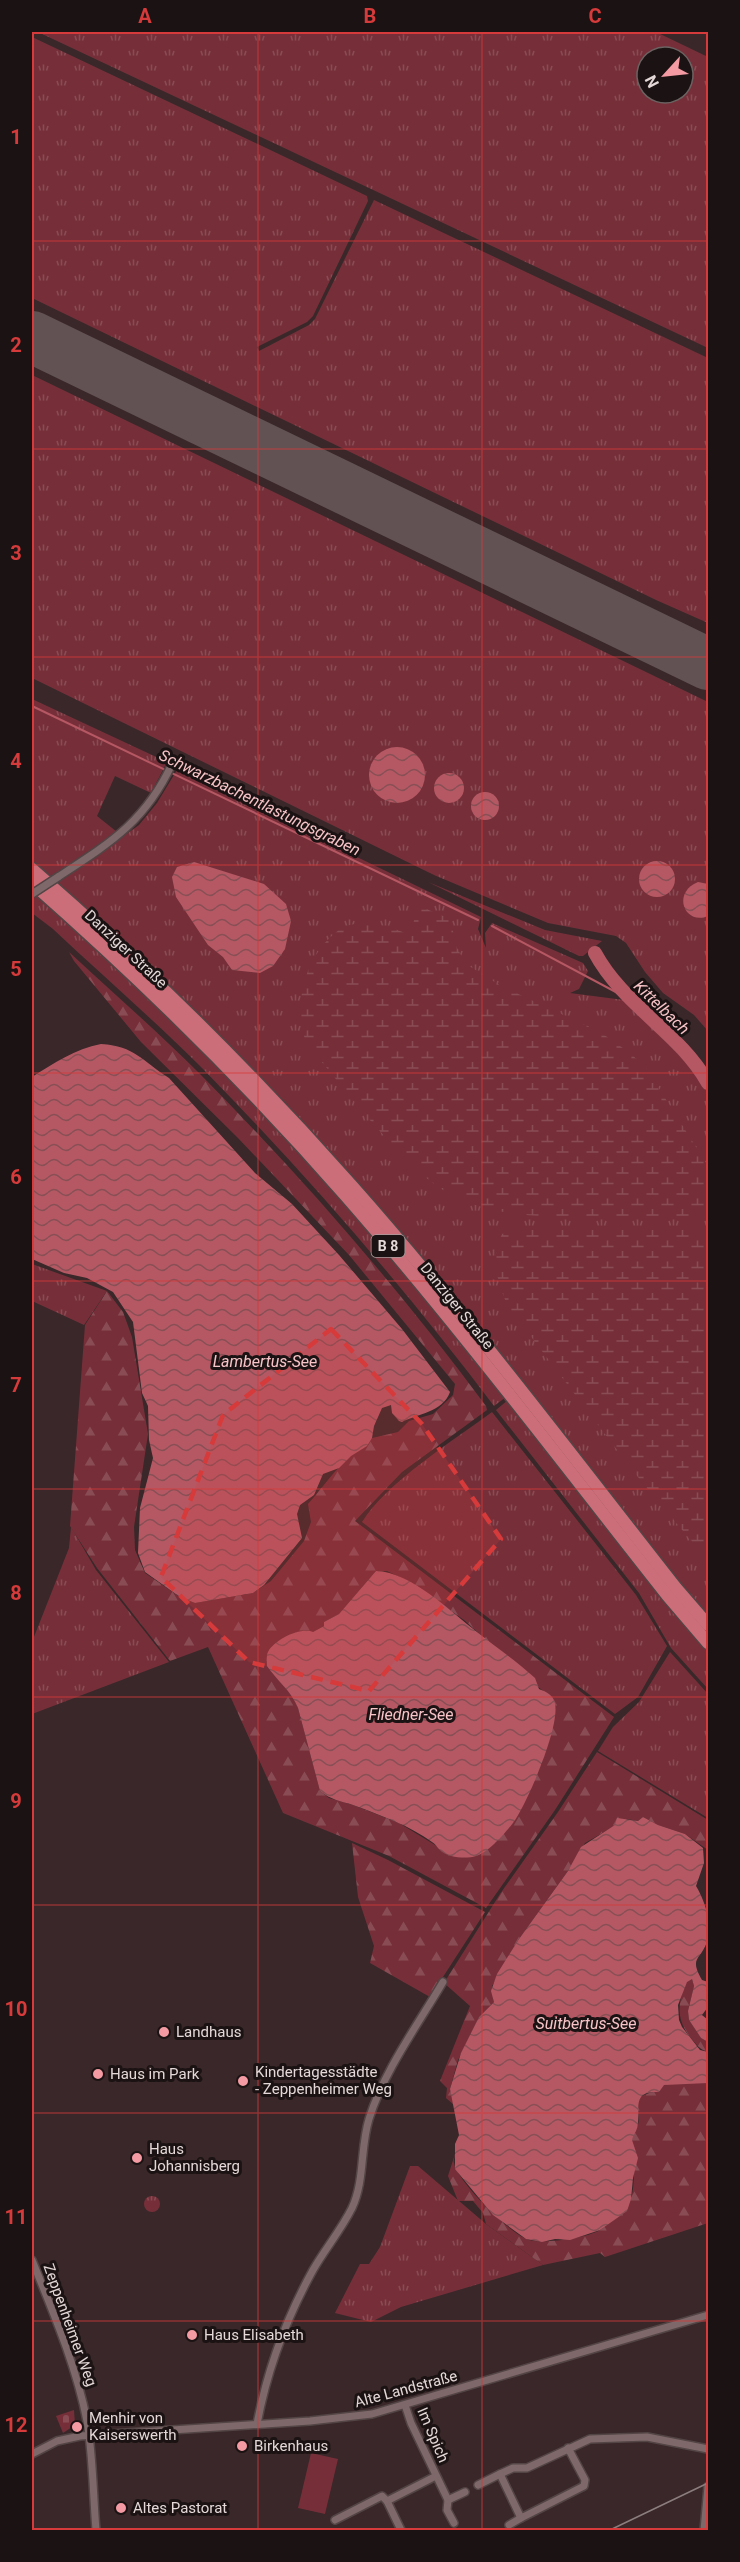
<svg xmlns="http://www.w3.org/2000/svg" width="740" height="2562" viewBox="0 0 740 2562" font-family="Roboto,sans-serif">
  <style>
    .grass { fill: url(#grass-tufts); fill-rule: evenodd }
    .forest { fill: url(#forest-firs); fill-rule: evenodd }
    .wetland { fill: url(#wetland-marsh) }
    .cemetery { fill: url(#cemetery-stones) }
    .park { fill: #762f39 }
    .water { fill: url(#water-waves) }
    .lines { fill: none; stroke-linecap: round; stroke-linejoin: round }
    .stream { stroke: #b55863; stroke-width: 2 }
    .river { stroke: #b55863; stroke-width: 14 }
    .taxiway { stroke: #625254; stroke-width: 21 }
    .runway { stroke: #625254; stroke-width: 52 }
    .minor-casing { stroke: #534445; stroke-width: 10 }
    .trunk-casing { stroke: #534445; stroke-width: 15 }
    .minor { stroke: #7e6869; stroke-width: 7 }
    .trunk { stroke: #cc6e79; stroke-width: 12 }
    .tram { stroke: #8c7d7e; stroke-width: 1.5 }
    .minor-bridge-casing { stroke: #534445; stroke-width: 10; stroke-linecap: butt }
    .minor-bridge { stroke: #7e6869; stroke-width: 7 }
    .marked { fill: #d73a3a; fill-opacity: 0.2; stroke: #d73a3a; stroke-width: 4.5; stroke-dasharray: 12 8; stroke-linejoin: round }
    .grid { fill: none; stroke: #d73a3a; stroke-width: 1.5; stroke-opacity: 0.55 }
    .poi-dot { fill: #f49aa3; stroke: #1b1313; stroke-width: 2 }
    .labels { text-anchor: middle; stroke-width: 6; stroke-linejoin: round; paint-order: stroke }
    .shield { fill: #1b1313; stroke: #a89d9d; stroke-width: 1.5 }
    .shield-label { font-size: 14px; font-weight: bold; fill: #e4d8d8 }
    .street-label { font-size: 15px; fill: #e4d8d8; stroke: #1b1313 }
    .poi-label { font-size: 15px; fill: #e4d8d8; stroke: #1b1313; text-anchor: start }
    .water-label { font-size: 16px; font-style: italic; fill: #f9c4c8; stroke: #1b1313 }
    .neatline { fill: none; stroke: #d73a3a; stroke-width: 2 }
    .grid-label { font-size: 20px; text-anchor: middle; font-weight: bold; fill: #d73a3a }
  </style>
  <defs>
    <pattern id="grass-tufts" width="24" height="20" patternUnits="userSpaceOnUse" patternTransform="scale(1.5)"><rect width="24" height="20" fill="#762f39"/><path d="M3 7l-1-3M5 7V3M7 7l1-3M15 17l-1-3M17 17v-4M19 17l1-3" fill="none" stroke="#894c55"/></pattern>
    <pattern id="forest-firs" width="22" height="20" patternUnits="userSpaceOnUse" patternTransform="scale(1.5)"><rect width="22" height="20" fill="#762f39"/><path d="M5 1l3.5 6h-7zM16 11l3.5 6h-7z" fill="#894c55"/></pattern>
    <pattern id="wetland-marsh" width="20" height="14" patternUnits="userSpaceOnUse" patternTransform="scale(1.5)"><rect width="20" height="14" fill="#762f39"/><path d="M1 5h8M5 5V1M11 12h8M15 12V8" fill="none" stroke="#894c55"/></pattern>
    <pattern id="cemetery-stones" width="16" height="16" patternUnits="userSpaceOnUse" patternTransform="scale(1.5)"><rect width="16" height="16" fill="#762f39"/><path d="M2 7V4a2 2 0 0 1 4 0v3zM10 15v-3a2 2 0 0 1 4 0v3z" fill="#894c55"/></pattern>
    <pattern id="water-waves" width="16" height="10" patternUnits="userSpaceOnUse" patternTransform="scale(1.5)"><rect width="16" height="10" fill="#b55863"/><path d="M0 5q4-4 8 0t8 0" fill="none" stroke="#884f55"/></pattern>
  </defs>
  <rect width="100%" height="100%" fill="#392729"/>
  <g class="grass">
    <path d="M 38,32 L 656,32 L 708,57 L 708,348 ZM 647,57 L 683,57 L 683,93 L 647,93 Z"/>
    <path d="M 32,37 L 367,196 L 368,201 L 313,316 L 307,322 L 257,347 L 259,351 L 309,325 L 315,319 L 374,200 L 708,358 L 708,623 L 656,600 L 32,298 Z"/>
    <path d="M 32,375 L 708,702 L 708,1031 L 694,1015 L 663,993 L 645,972 L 626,943 L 616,936 L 548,923 L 434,875 L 32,678 Z"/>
    <path d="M 32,699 L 167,762 L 151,793 L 115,776 L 97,816 L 117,832 L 32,889 Z"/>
    <path d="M 177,770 L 481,917 L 478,929 L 486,948 L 485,933 L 492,923 L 583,963 L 588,971 L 579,989 L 570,993 L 624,1000 L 702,1078 L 708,1090 L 708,1617 L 680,1585 L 428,1266 L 283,1100 L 181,998 L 56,884 L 139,825 L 157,803 Z"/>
    <path d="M 428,882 L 545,930 L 602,941 L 583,956 L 579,956 Z"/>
    <path d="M 38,894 C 143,989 248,1089 341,1196 C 398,1261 451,1330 506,1397 L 494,1406 C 405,1288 307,1175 203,1069 C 155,1021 103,976 53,929 L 32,913 L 32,898 Z"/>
    <path d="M 32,1264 L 107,1291 L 84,1325 L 32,1301 Z"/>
    <path d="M 508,1400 L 664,1599 L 708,1651 L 708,1689 L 671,1648 L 639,1593 L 496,1410 Z"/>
    <path d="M 492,1412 L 636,1595 L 667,1646 L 638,1697 L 615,1714 L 362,1522 C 386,1483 454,1440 492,1412 Z"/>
    <path d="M 71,1527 L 96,1570 L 169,1662 L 32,1714 L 32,1642 L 69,1548 Z"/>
    <path d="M 670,1652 L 708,1694 L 708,1818 L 598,1751 L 613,1727 L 639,1702 Z"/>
    <path d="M 410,2166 L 418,2166 L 486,2224 L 543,2265 L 401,2307 L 371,2322 L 335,2313 L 360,2264 L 369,2264 L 380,2247 Z"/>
    <circle cx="152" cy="2204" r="8"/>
  </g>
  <g class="forest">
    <path d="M 69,952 C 112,992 157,1031 199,1073 C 302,1177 399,1288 486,1406 L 487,1410 L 402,1472 L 355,1521 L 614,1717 L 555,1810 L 486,1908 L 389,1856 L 283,1813 L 208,1647 L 170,1661 L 97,1568 L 70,1526 L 85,1325 L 107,1291 L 123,1312 L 132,1337 L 148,1434 L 134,1527 L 135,1550 L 145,1573 L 180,1597 L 195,1603 L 253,1593 L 271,1581 L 304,1541 L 311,1522 L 308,1504 C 322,1488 335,1470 350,1456 C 359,1449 367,1447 372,1438 L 398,1432 L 409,1421 L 433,1414 L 453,1395 L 455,1384 L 349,1255 L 238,1138 L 141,1042 L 74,961 ZM 376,1571 L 387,1571 L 410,1582 L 464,1620 L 553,1700 L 542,1763 L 512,1824 L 495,1843 L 440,1848 L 399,1823 L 353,1805 L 329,1798 L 320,1791 L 298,1708 L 293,1695 L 283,1684 L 285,1638 L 298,1632 L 313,1632 L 324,1626 L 324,1622 L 339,1614 Z"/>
    <path d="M 597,1752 L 708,1820 L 708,1850 L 685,1834 L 658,1825 L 643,1817 L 638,1821 L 627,1819 L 585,1843 L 568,1871 L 519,1939 L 492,1986 L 494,2002 L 479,2017 L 458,2060 L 450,2089 L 454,2105 L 446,2098 L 447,2088 L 440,2081 L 470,2006 L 444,1983 L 500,1894 L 558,1812 Z"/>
    <path d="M 352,1843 L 388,1860 L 485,1912 L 430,1997 L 370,1963 L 374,1946 L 358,1897 Z"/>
    <path d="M 688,1979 L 692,1979 L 694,1986 L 688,2011 L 689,2020 L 701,2038 L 708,2042 L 708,2052 C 700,2050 696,2044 690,2037 C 675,2018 678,2000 688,1979 Z"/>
    <path d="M 670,2083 L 708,2083 L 708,2223 L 605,2257 L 600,2253 L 543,2265 L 486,2224 L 483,2213 L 473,2201 L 458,2201 L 448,2176 L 455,2154 C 455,2157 453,2160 454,2163 C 457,2181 511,2235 529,2240 C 543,2244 587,2238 600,2230 C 605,2227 630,2203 631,2198 C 635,2187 634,2164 634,2152 C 634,2148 631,2143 632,2139 C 633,2131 639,2128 639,2118 C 639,2114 636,2109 636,2104 C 638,2096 651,2091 659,2092 L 663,2085 Z"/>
  </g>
  <g class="wetland">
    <path d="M 417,905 L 450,919 L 457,948 L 466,964 L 501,986 L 600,1032 L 630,1053 L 646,1068 L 708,1166 L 708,1216 C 674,1217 639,1217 604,1217 C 541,1217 472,1220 422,1174 C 380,1136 344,1088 307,1044 C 291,1008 305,954 339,930 C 357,917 392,926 411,936 Z"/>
    <path d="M 519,1228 L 682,1228 L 708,1232 L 708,1561 L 633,1471 L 507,1305 C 497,1278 490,1261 502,1234 Z"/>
  </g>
  <path class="cemetery" d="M 74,2410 L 75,2425 L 63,2433 L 56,2416 Z"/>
  <path class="park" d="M 311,2453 L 338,2459 L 325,2514 L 298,2508 Z"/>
  <g class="water">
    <circle cx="397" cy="775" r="28"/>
    <circle cx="449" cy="788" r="15"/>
    <circle cx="485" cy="806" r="14"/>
    <circle cx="657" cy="879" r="18"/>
    <path d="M 194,862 L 264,884 L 286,904 L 291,921 L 285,949 L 273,966 L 260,973 L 232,970 L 223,957 L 208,945 L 176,897 L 172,877 L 177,867 Z"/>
    <path d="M 698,882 L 708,884 L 708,916 C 685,926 671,893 698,882 Z"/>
    <path d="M 101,1044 C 135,1046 142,1061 169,1078 L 255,1173 L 292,1204 L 339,1255 L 402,1329 L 450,1392 C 443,1412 417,1414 402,1422 L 399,1421 L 392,1413 L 391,1405 L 382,1408 L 374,1426 L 372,1438 L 367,1446 L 351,1456 L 339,1468 L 323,1474 L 314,1495 L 300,1505 L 297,1514 L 302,1538 L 264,1585 L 253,1593 L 195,1603 L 180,1597 L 145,1572 L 138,1553 L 140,1508 L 153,1458 L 149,1440 L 148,1406 L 142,1393 L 133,1322 L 113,1292 L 87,1278 L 64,1273 L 32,1259 L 32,1077 C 54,1063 75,1049 101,1044 Z"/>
    <path d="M 376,1571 C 411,1572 450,1611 477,1632 C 496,1647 516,1661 535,1678 L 539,1689 C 547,1692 553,1695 555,1704 C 560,1727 527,1804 513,1823 C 505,1833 489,1852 476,1856 C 467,1859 449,1858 441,1851 C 438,1849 436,1844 432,1842 C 421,1834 408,1827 396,1822 C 382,1816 368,1810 353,1805 C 341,1801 331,1800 320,1791 L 298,1708 C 291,1690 277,1681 267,1666 C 267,1662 266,1656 268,1652 C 275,1639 301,1627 313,1632 L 324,1626 L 324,1622 L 339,1614 Z"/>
    <path d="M 643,1817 L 658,1825 L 685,1834 L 703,1848 L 704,1863 L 696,1886 C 704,1899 714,1926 707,1942 C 700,1961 689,1957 702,1980 L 708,1982 L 708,2007 L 702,2015 L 708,2020 L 708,2042 L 701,2038 L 689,2020 L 688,2011 L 694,1986 L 692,1979 L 687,1982 L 678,2005 L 679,2020 L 682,2027 L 700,2050 L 708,2052 L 708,2083 L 664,2085 L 659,2092 C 632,2091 640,2107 638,2122 C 638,2130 634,2133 632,2140 L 638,2158 L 633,2178 L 631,2199 L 627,2211 L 600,2230 L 570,2240 L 555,2239 L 542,2242 L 526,2239 L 493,2215 L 455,2169 L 455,2144 L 459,2135 L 450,2089 L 461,2053 L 479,2017 L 494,2002 L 491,1991 L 497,1974 L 519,1939 L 568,1871 L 581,1847 L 615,1825 L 617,1818 L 638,1821 Z"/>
  </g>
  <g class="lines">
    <g class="stream">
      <path d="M 32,706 L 478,920"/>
      <path d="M 492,926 L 627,998"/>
    </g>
    <path class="river" d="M 595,953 C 623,1005 679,1032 708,1083"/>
    <path class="taxiway" d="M 672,646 L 708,661"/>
    <path class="runway" d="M 32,337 L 708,664"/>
    <g class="minor-casing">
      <g id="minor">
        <path d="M 58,877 C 110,843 145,822 172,764"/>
        <path d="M 32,2260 C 53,2312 76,2365 87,2421 C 93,2456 93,2494 96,2530"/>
        <path d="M 405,2405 L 411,2423 L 448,2500 L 447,2510 L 454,2523"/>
        <path d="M 257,2424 C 267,2371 287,2317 313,2270 C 325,2249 341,2230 352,2208 C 365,2180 360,2148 369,2119 C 384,2071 417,2026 443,1982"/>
        <path d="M 568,2448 L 585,2480 L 584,2486 L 521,2518 L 500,2474 L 513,2468 L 527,2468 L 590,2439 L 647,2437 L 708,2449"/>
        <path d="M 32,2454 L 57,2441 L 80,2436 L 310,2421 L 372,2414 L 708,2315"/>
        <path d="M 478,2485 L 500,2474"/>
        <path d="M 448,2500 L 465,2492"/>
        <path d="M 387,2501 L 401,2530"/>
        <path d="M 335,2520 L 382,2496 L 387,2501 L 436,2476"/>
        <path d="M 509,2525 L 521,2518"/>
        <path d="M 704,2530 L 708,2486"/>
      </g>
    </g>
    <g class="trunk-casing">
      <g id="trunk">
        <path d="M 32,869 C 145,967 253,1074 353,1187 C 467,1316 570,1453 676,1588 L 708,1625"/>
        <path d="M 32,883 C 142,980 248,1084 345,1195 C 458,1324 561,1461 667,1595 L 708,1643"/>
      </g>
    </g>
    <use href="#minor" class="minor"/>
    <use href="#trunk" class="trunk"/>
    <path class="tram" d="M 610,2530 L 708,2483"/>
    <g class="minor-bridge-casing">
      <path id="minor-bridge" d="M 32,894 L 58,877"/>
    </g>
    <use href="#minor-bridge" class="minor-bridge"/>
  </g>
  <path class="marked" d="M 331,1329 L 422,1424 L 501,1539 L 369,1691 L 249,1662 L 161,1577 L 223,1415 Z"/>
  <path class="grid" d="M 258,32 L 258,2530M 482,32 L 482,2530M 32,241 L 708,241M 32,449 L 708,449M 32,657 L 708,657M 32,865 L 708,865M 32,1073 L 708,1073M 32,1281 L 708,1281M 32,1489 L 708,1489M 32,1697 L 708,1697M 32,1905 L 708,1905M 32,2113 L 708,2113M 32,2321 L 708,2321"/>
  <g class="poi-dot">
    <circle cx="164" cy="2032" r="6"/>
    <circle cx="98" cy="2074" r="6"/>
    <circle cx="243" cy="2081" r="6"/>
    <circle cx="137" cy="2158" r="6"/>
    <circle cx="192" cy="2335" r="6"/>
    <circle cx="77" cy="2427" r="6"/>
    <circle cx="242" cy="2446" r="6"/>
    <circle cx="121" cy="2508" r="6"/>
  </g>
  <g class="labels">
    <rect class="shield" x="371.5" y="1235" width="33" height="22" rx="4.5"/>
    <g class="shield-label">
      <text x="388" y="1251">B 8</text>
    </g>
    <g class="street-label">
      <text transform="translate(126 949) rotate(43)" y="5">Danziger Straße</text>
      <text transform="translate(457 1306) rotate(51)" y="5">Danziger Straße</text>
      <text transform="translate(70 2325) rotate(70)" y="5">Zeppenheimer Weg</text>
      <text transform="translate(406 2389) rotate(-15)" y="5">Alte Landstraße</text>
      <text transform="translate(433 2435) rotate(67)" y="5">Im Spich</text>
    </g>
    <g class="poi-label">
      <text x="176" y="2037">Landhaus</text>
      <text x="255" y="2077">Kindertagesstädte<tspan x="255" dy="17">- Zeppenheimer Weg</tspan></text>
      <text x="110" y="2079">Haus im Park</text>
      <text x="149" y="2154">Haus<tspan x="149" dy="17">Johannisberg</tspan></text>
      <text x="204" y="2340">Haus Elisabeth</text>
      <text x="89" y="2423">Menhir von<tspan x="89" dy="17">Kaiserswerth</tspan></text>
      <text x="254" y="2451">Birkenhaus</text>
      <text x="133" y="2513">Altes Pastorat</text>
    </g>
    <g class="water-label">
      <text transform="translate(260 802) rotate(26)" y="6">Schwarzbachentlastungsgraben</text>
      <text transform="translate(662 1007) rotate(44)" y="6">Kittelbach</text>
      <text x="265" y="1367">Lambertus-See</text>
      <text x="411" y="1720">Fliedner-See</text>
      <text x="586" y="2029">Suitbertus-See</text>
    </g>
  </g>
  <rect width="740" height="2562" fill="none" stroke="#1b1313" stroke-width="66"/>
  <g transform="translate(665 75) rotate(243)"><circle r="28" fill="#1b1313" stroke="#6b6262" stroke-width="1.5"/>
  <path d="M0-4.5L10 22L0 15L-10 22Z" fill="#f49aa3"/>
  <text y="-9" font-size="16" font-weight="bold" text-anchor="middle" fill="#e4d8d8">N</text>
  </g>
  <rect x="33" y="33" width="674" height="2496" class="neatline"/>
  <g class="grid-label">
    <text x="145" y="23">A</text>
    <text x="370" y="23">B</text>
    <text x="595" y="23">C</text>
    <text x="16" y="144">1</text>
    <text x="16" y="352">2</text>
    <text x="16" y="560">3</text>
    <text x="16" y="768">4</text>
    <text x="16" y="976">5</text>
    <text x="16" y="1184">6</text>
    <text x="16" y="1392">7</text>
    <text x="16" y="1600">8</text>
    <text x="16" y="1808">9</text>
    <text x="16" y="2016">10</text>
    <text x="16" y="2224">11</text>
    <text x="16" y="2432">12</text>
  </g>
</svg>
